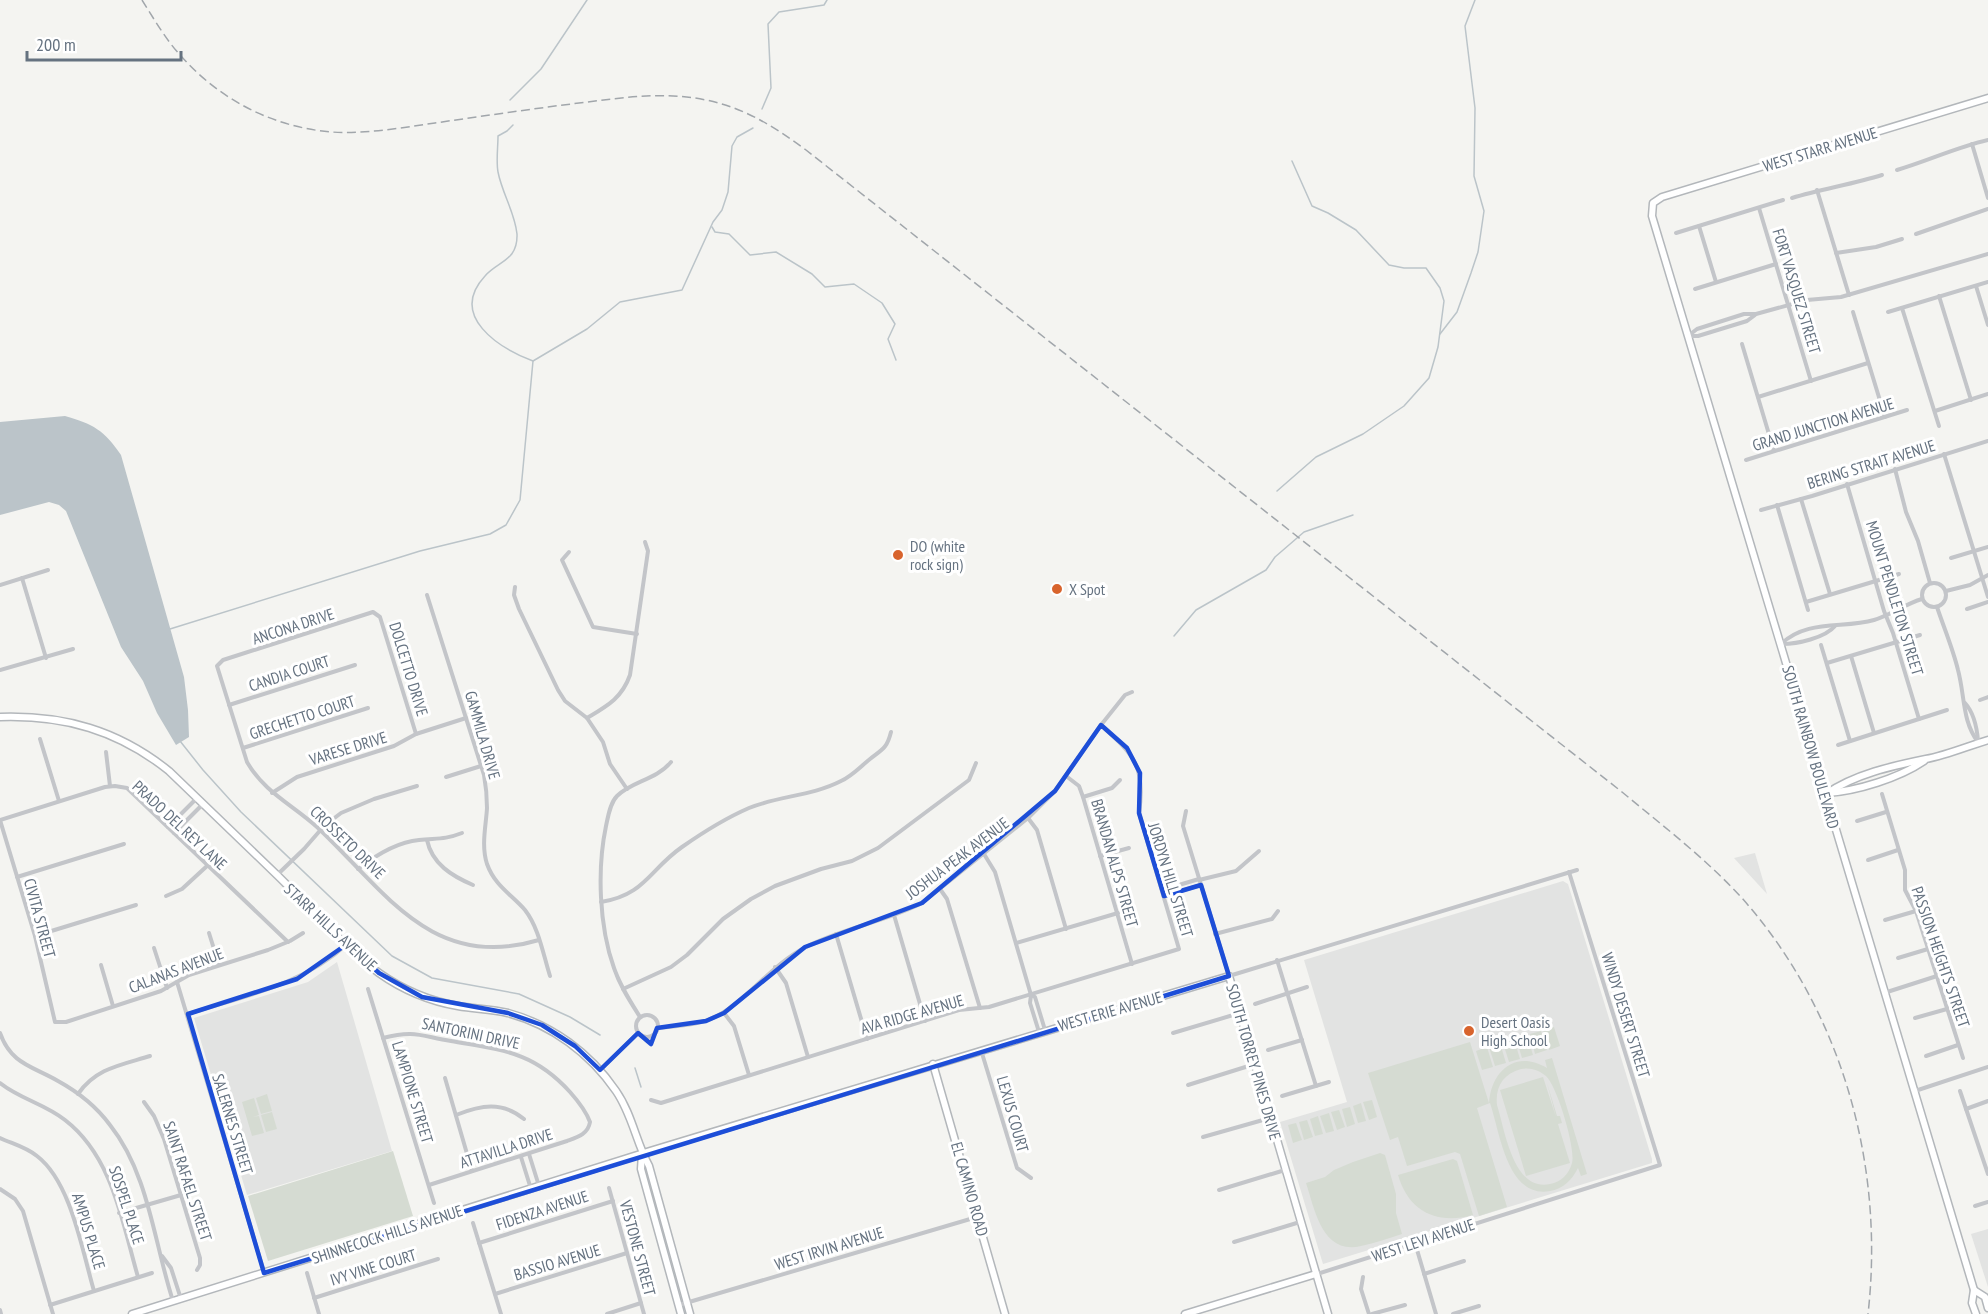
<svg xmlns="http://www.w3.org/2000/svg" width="1988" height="1314" viewBox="0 0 1988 1314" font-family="'PT Sans Narrow',sans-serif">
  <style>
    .built { fill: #e2e3e2 }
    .green { fill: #d5dbd2; fill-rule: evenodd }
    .water { fill: #bbc4c9 }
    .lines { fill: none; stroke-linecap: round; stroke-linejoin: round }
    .stream { stroke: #bbc4c9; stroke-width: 1.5 }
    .secondary-casing { stroke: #b3b7bb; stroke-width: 9 }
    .street { stroke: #c3c5c9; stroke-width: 4 }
    .secondary { stroke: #fff; stroke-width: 6 }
    .rail { stroke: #a1a6ab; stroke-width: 1.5; stroke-dasharray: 9 4.5; stroke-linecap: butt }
    .marked { fill: none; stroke: #1d4ed8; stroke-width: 4.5; stroke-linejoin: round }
    .poi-dot { fill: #d8642d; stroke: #fff; stroke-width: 2 }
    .labels { text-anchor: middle; stroke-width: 6; stroke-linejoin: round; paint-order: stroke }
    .street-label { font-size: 16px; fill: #657280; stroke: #fff }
    .poi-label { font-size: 16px; fill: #657280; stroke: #fff; text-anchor: start }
  </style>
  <rect width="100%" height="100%" fill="#f4f4f1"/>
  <g class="built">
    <path d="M 1755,853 L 1767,894 L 1734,858 Z"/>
    <path d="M 1563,881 L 1568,884 L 1652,1159 L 1652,1163 L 1323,1264 L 1280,1122 L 1347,1102 L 1304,960 Z"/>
    <path d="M 337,962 L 392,1151 L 247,1195 L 194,1018 L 308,982 Z"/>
    <path d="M 1988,1229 L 1988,1287 L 1971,1234 Z"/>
  </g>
  <g class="green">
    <path d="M 1554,1027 L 1560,1046 L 1549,1050 L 1543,1030 Z"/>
    <path d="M 1541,1031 L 1547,1050 L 1535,1054 L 1530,1034 Z"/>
    <path d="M 1527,1035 L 1533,1055 L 1522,1058 L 1516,1038 Z"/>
    <path d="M 1514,1039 L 1520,1059 L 1509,1062 L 1503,1043 Z"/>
    <path d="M 1470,1042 L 1489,1103 C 1491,1071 1516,1049 1547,1068 L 1545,1060 L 1552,1058 L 1587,1174 L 1581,1176 L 1578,1168 C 1572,1180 1563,1189 1550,1191 C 1507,1199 1500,1132 1490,1103 L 1477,1108 L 1507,1207 L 1479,1216 L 1460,1154 L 1455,1152 L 1407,1166 L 1398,1137 L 1390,1140 L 1368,1073 ZM 1521,1069 C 1530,1067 1539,1070 1546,1076 C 1557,1086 1576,1149 1572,1163 C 1569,1174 1561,1182 1550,1184 C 1513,1192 1505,1130 1497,1105 C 1495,1087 1503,1074 1521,1069 Z"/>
    <path d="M 1500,1043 L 1506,1063 L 1495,1066 L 1489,1047 Z"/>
    <path d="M 1487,1047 L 1493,1067 L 1482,1070 L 1476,1051 Z"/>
    <path d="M 1543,1077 L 1556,1117 L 1547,1083 L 1557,1116 L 1560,1116 L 1562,1123 L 1558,1124 L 1570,1163 L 1526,1176 L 1500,1090 Z"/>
    <path d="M 267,1094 L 272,1111 L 261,1114 L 256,1098 Z"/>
    <path d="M 254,1098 L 259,1115 L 253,1117 L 259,1116 L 264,1133 L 252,1136 L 242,1102 Z"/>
    <path d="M 1372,1100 L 1377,1117 L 1369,1120 L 1363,1102 Z"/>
    <path d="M 1361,1103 L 1366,1121 L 1358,1123 L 1353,1106 Z"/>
    <path d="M 1350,1107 L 1355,1124 L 1347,1127 L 1342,1109 Z"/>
    <path d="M 1339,1110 L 1345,1127 L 1337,1130 L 1331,1112 Z"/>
    <path d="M 272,1112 L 277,1129 L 266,1132 L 261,1115 Z"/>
    <path d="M 1329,1113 L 1334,1131 L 1326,1133 L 1320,1116 Z"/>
    <path d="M 1318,1116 L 1323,1134 L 1315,1136 L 1310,1119 Z"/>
    <path d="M 1307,1120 L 1313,1137 L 1304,1140 L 1299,1122 Z"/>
    <path d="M 1296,1123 L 1302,1140 L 1293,1143 L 1288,1125 Z"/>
    <path d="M 393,1151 L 413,1216 L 268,1261 L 248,1196 Z"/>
    <path d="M 1380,1153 L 1385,1155 L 1396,1194 L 1396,1213 L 1402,1234 C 1389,1238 1375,1243 1361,1246 C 1322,1255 1315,1210 1306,1183 L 1325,1177 L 1334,1170 L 1353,1162 Z"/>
    <path d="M 1453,1159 L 1457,1161 L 1473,1215 C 1437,1225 1409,1212 1398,1175 Z"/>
  </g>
  <path class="water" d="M 65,416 C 93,424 104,430 121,455 L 184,677 L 188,710 L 189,737 L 176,745 L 157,713 L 143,681 L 121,647 L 66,511 L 59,505 L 49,502 L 0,515 L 0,422 Z"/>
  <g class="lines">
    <g class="stream">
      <path d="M 510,100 L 541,69 L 587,0"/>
      <path d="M 762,109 L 771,88 L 768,24 L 779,12 L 824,5 L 827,0"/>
      <path d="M 513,125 L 507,131 L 498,136 C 498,147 496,161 498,172 C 502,193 515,213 517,234 C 518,261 498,261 485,276 C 448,316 499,348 533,361"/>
      <path d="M 712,227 L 715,232 L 729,234 L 750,255 L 776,252 L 812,274 L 825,287 L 854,284 L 882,303 L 895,324 L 888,339 L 896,360"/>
      <path d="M 1440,334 L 1457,312 L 1471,273 L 1478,252 L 1484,211 L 1474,176 L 1475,108 L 1465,26 L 1475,0"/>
      <path d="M 1277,491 L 1316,457 L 1363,434 L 1404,406 L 1429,378 L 1438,347 L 1444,301 L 1440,288 L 1426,268 L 1404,268 L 1389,265 L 1356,230 L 1328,213 L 1312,206 L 1292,161"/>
      <path d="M 170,629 L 420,551 L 490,534 L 506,525 L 520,500 L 533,361 L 587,329 L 620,302 L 682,290 L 713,222 L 722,210 L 728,192 L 732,146 L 737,137 L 753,128"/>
      <path d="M 1174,636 L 1196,610 L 1266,570 L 1275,557 L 1304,532 L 1353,515"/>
      <path d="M 180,741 L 203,770 L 241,812 L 392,956 L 432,978 L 519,994 L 570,1017 L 600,1035"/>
      <path d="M 635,1068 L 641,1087"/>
    </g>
    <g class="secondary-casing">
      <g id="secondary">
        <path d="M 0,717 C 64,715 118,730 169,771 C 205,806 241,840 277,875 C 309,906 343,947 379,973 C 403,990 429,1001 458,1006 C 475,1009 491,1009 508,1013 C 552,1025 590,1053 616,1091 C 632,1114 636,1142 649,1166 L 690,1314"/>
        <path d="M 1827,793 C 1857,791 1899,778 1924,761"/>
        <path d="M 1826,794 C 1855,774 1892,766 1926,759 C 1947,755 1968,746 1988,740"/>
        <path d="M 933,1064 L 1005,1314"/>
        <path d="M 642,1154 L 641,1169 L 681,1314"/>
        <path d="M 1974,1290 L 1985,1297 L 1988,1308"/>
        <path d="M 132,1314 L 650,1151 L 1229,976 L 1328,1314"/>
        <path d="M 1185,1314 L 1316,1274"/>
        <path d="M 1976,1314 L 1972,1303 L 1974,1290 L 1652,216 L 1653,203 L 1662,197 L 1988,98"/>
      </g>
    </g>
    <g class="street">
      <path d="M 1972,144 L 1988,198"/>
      <path d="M 1897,170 C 1928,161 1957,147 1988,140"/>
      <path d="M 1817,190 L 1849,295"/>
      <path d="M 1792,198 C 1822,189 1853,184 1882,175"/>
      <path d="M 1759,208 L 1811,381"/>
      <path d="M 1699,226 L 1716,282"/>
      <path d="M 1676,233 L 1783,200"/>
      <path d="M 1916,234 L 1988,209"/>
      <path d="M 1836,253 L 1876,247 L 1902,239"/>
      <path d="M 1976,286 L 1988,325"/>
      <path d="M 1695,289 L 1776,264"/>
      <path d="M 1939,296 L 1971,400"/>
      <path d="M 1902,308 L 1939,426"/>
      <path d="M 1853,312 L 1885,417"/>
      <path d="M 1888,312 L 1988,282"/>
      <path d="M 1688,336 L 1697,329 L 1744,314 L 1756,314 L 1807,300 L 1841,297 L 1988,254"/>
      <path d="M 1689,336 L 1698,336 L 1747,321 L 1755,315"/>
      <path d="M 1742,344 L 1774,451"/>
      <path d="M 1758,397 L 1868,363"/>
      <path d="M 1935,411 L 1988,394"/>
      <path d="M 1944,454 L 1988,597"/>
      <path d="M 1746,460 L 1907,410"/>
      <path d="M 1895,469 L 1906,512 L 1918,541 L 1930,583"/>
      <path d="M 1847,484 L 1884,611 L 1893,633 L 1919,719"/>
      <path d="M 1801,499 L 1830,594"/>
      <path d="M 1777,505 L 1808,610"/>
      <path d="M 1761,510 L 1812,496 L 1988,441"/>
      <path d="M 569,552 L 562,560 L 593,627 L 637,634"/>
      <path d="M 1951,558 L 1988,547"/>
      <path d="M 22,578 L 46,658"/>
      <circle cx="1934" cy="595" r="12"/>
      <path d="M 0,585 L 48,570"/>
      <path d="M 515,587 L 514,595 L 519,609 L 558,690 L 565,701 L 587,718 L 603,742 L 610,764 L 627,789"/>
      <path d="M 1946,591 L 1970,585 L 1988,575"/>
      <path d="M 427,595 L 484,775 C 486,786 487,797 487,808 C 486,826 481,845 487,864 C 495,886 511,894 525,910 C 539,928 543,954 550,976"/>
      <path d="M 1806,602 L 1899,574"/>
      <path d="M 1937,607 C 1944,628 1953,649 1958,670 C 1965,696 1962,721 1978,742"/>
      <path d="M 1967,609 L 1988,602"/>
      <path d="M 1781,644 C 1807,619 1843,629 1874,620 C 1891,615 1905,604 1922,599"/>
      <path d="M 1782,644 C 1797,644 1825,638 1835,626"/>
      <path d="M 1821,645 L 1850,741"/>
      <path d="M 1851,656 L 1874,733"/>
      <path d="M 1827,663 L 1920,635"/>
      <path d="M 0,670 L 73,649"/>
      <path d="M 1980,700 L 1988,697"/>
      <path d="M 1965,703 C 1974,713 1977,728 1978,741"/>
      <path d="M 229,705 L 355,665"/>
      <path d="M 587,718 C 607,706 622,698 630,675 L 648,551 L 645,542"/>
      <path d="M 416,734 L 380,617 L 373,612 L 223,660 L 217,666 L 247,762 C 264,792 293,805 317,827 C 385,891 432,972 539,940"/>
      <path d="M 40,739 L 59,801"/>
      <path d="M 1838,745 L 1947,710"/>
      <path d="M 243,748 L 368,708"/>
      <path d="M 106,752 L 110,786"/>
      <path d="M 1066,776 L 1079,786 L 1083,797 L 1132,964"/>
      <path d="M 446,777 L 481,766"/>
      <path d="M 272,793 L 297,777 L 394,746 L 416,734 L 466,718"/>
      <path d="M 1882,794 L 1905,870 L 1905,890 L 1916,911 L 1963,1058"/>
      <path d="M 1083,797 L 1112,788 L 1120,780"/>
      <path d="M 1186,811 L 1183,826 L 1229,976 L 1577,870"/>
      <path d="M 1028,818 L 1037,830 L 1066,929"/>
      <path d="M 0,820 L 35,936 L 55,1022 L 66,1022 L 161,991 L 189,975 L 268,950 L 290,941 L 303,933"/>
      <path d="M 0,820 L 105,787 L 115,786 L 127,788 L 288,942"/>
      <path d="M 1857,821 L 1886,812"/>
      <path d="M 168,827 L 197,798"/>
      <path d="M 174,833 L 203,804"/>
      <path d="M 427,840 C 432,864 452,876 473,885"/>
      <path d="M 984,854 L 995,872 L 1031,995 L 1030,1003 L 1039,1032"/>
      <path d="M 1100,856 L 1129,848"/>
      <path d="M 1868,860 L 1898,850"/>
      <path d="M 358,869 C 376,855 397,842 419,840 C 437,838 444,840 462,833"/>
      <path d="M 277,875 L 304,849 L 324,826 L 341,813 L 374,799 L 417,786"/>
      <path d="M 17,877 L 124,844"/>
      <path d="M 1199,880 L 1236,871 L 1259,851"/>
      <path d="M 940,889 L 947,899 L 980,1008"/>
      <path d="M 1162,890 L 1199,879"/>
      <path d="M 166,896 L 182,889 L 207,866"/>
      <path d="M 1164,896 L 1201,885"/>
      <path d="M 601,902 C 645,895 649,870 682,847 C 702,833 726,818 749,808 C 778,796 812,796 841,781 C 852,776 860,767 870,759 C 883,749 887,748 891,732"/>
      <path d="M 894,915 L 925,1021"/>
      <path d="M 1885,920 L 1916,911"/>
      <path d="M 209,933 L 219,965"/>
      <path d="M 836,934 L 867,1039"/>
      <path d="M 1215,934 L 1272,919 L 1278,911"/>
      <path d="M 35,936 L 136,905"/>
      <path d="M 1016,943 L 1118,913"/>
      <path d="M 154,948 L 167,988"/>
      <path d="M 1898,958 L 1928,949"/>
      <path d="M 1277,960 L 1316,1086"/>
      <path d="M 101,965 L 113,1006"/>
      <path d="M 775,967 L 786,983 L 808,1057"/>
      <path d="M 177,982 L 264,1272"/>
      <path d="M 368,989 L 434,1203"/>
      <path d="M 623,989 L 671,967 L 687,955 L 723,919 L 751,899 L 775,886 L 821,869 L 852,861 L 878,848 L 969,780 L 976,763"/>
      <path d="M 1884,993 L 1937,976"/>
      <path d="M 1031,995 L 1035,997 L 1045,1030"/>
      <path d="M 1255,1004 L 1307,987"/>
      <path d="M 724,1013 L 734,1026 L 749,1075"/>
      <path d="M 188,1014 C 244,996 303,985 347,944"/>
      <circle cx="647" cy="1026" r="11"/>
      <path d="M 640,1017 C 630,1001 620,986 614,968 C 599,926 597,869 606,826 C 608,817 610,803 617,796 C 632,781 656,780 671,762"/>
      <path d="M 1915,1018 L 1947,1009"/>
      <path d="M 657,1028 C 680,1026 705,1025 724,1012 C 753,993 774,963 806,947 C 843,928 885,922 922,903 L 1028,818 L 1055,791 L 1101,725 L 1125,695 L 1132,692"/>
      <path d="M 0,1033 C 11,1064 32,1066 58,1081 C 78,1092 96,1106 110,1125 C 149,1174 154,1243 173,1301"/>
      <path d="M 1173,1033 L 1240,1013"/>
      <path d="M 383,1038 C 415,1030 420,1036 451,1041 C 501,1050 533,1051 570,1092 C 578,1101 586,1111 590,1122 C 588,1134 578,1137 567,1141 L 429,1185"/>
      <path d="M 981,1050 L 1017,1168 L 1031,1178"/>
      <path d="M 1268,1050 L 1302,1040"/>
      <path d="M 1926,1056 L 1958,1045"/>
      <path d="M 600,1070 L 638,1033"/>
      <path d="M 445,1078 L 472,1171"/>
      <path d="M 0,1083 C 20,1099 45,1104 65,1120 C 113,1157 122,1222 138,1277"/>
      <path d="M 1188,1085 L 1255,1064"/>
      <path d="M 1915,1091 L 1988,1067"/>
      <path d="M 1960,1091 L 1988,1174"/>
      <path d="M 78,1094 C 96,1068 121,1065 150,1056"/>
      <path d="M 1282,1096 L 1329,1082"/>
      <path d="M 651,1100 L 661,1103 L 959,1010 L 989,1007 L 1179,949 L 1139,813 C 1146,767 1134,755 1101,725"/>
      <path d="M 144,1102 L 154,1116 L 164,1139 L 200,1258 L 200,1265 L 197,1270"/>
      <path d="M 1966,1109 L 1988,1101"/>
      <path d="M 456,1115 C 481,1105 502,1101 524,1119"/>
      <path d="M 1203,1137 L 1270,1118"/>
      <path d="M 0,1138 C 13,1144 26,1147 37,1156 C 71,1182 82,1250 94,1291"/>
      <path d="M 529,1154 L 539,1186"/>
      <path d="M 521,1157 L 531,1189"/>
      <path d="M 609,1188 L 644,1314"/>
      <path d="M 0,1189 L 15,1199 L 23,1211 L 53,1314"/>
      <path d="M 1219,1190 L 1285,1170"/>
      <path d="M 1975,1206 L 1988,1202"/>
      <path d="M 119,1213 L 181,1195"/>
      <path d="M 473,1223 L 501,1314"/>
      <path d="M 1234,1242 L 1300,1222"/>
      <path d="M 479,1243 L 613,1201"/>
      <path d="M 1415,1243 L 1436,1314"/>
      <path d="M 162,1256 L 171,1268 L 181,1299"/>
      <path d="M 307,1273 L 319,1314"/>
      <path d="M 1317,1274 L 1660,1165 L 1569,872"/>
      <path d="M 1424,1274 L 1464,1261"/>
      <path d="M 1363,1277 L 1361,1289 L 1369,1314"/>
      <path d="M 495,1294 L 627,1253"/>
      <path d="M 314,1298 L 438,1259"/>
      <path d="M 50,1305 L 152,1273"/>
      <path d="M 679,1305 L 977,1217"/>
      <path d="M 0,1310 L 1,1314"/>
      <path d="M 607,1314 L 641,1303"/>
      <path d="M 1372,1314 L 1405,1305"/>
      <path d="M 1453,1314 L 1479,1306"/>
    </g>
    <use href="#secondary" class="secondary"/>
    <path class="rail" d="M 142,0 C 154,19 166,40 181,56 C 220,100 273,127 331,132 C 366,134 401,128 435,123 C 483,116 531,109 579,103 C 622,98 663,91 706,100 C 745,108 775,127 806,150 L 1622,792 C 1663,826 1705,858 1741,897 C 1842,1010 1885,1165 1868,1314"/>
  </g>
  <path class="marked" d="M 1101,725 L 1127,748 L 1140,773 L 1139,813 L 1164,896 L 1201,885 L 1229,976 L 264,1273 L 188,1014 L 297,979 L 347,944 L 379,973 L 422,997 L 508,1013 L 542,1025 L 575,1046 L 600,1070 L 638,1033 L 651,1044 L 657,1028 L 706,1021 L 724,1013 L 805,947 L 922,903 L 1055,791 Z"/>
  <g class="poi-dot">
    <circle cx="898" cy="555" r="6"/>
    <circle cx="1057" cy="589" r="6"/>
    <circle cx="1469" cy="1031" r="6"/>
  </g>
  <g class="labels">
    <g class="street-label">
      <text transform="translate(1820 149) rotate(-17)" y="6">WEST STARR AVENUE</text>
      <text transform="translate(1797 291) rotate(73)" y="6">FORT VASQUEZ STREET</text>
      <text transform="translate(1823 424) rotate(-17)" y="6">GRAND JUNCTION AVENUE</text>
      <text transform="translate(1871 464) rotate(-17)" y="6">BERING STRAIT AVENUE</text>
      <text transform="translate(1895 598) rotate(73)" y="6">MOUNT PENDLETON STREET</text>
      <text transform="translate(293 626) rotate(-18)" y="6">ANCONA DRIVE</text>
      <text transform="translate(409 669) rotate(73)" y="6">DOLCETTO DRIVE</text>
      <text transform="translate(289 673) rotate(-18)" y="6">CANDIA COURT</text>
      <text transform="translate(302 717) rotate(-18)" y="6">GRECHETTO COURT</text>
      <text transform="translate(483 735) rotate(74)" y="6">GAMMILA DRIVE</text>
      <text transform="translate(1811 747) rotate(74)" y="6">SOUTH RAINBOW BOULEVARD</text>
      <text transform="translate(348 748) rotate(-17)" y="6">VARESE DRIVE</text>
      <text transform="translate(180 825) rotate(43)" y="6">PRADO DEL REY LANE</text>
      <text transform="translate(348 842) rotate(44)" y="6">CROSSETO DRIVE</text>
      <text transform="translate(957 858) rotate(-37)" y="6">JOSHUA PEAK AVENUE</text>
      <text transform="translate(1115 863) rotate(74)" y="6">BRANDAN ALPS STREET</text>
      <text transform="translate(1171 880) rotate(73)" y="6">JORDYN HILL STREET</text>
      <text transform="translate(40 918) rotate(75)" y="6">CIVITA STREET</text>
      <text transform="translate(331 927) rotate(43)" y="6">STARR HILLS AVENUE</text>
      <text transform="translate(1941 957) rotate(71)" y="6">PASSION HEIGHTS STREET</text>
      <text transform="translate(176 970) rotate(-21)" y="6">CALANAS AVENUE</text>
      <text transform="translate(1110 1011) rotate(-16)" y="6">WEST ERIE AVENUE</text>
      <text transform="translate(912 1014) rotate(-16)" y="6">AVA RIDGE AVENUE</text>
      <text transform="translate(1626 1015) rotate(73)" y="6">WINDY DESERT STREET</text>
      <text transform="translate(471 1033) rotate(12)" y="6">SANTORINI DRIVE</text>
      <text transform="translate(1254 1062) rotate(74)" y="6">SOUTH TORREY PINES DRIVE</text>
      <text transform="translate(413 1092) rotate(73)" y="6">LAMPIONE STREET</text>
      <text transform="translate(1013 1114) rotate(74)" y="6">LEXUS COURT</text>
      <text transform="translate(233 1124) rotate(73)" y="6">SALERNES STREET</text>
      <text transform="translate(506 1148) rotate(-18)" y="6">ATTAVILLA DRIVE</text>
      <text transform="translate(188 1181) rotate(72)" y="6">SAINT RAFAEL STREET</text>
      <text transform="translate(970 1189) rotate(74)" y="6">EL CAMINO ROAD</text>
      <text transform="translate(127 1205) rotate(72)" y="6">SOSPEL PLACE</text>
      <text transform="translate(542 1210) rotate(-18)" y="6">FIDENZA AVENUE</text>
      <text transform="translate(89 1231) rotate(73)" y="6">AMPUS PLACE</text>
      <text transform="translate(387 1234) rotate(-18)" y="6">SHINNECOCK HILLS AVENUE</text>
      <text transform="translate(1423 1240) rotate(-18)" y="6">WEST LEVI AVENUE</text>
      <text transform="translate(638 1248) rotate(75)" y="6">VESTONE STREET</text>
      <text transform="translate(829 1248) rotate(-17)" y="6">WEST IRVIN AVENUE</text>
      <text transform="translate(557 1262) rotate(-17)" y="6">BASSIO AVENUE</text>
      <text transform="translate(373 1267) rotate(-17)" y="6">IVY VINE COURT</text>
    </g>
    <g class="poi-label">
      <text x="910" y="552">DO (white<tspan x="910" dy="18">rock sign)</tspan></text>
      <text x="1069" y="595">X Spot</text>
      <text x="1481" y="1028">Desert Oasis<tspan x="1481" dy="18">High School</tspan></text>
    </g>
  </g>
  <path d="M27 51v9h154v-9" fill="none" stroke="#657280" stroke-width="3"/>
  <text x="36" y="51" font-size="18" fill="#657280" stroke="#ffffff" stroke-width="4.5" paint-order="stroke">200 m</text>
</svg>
